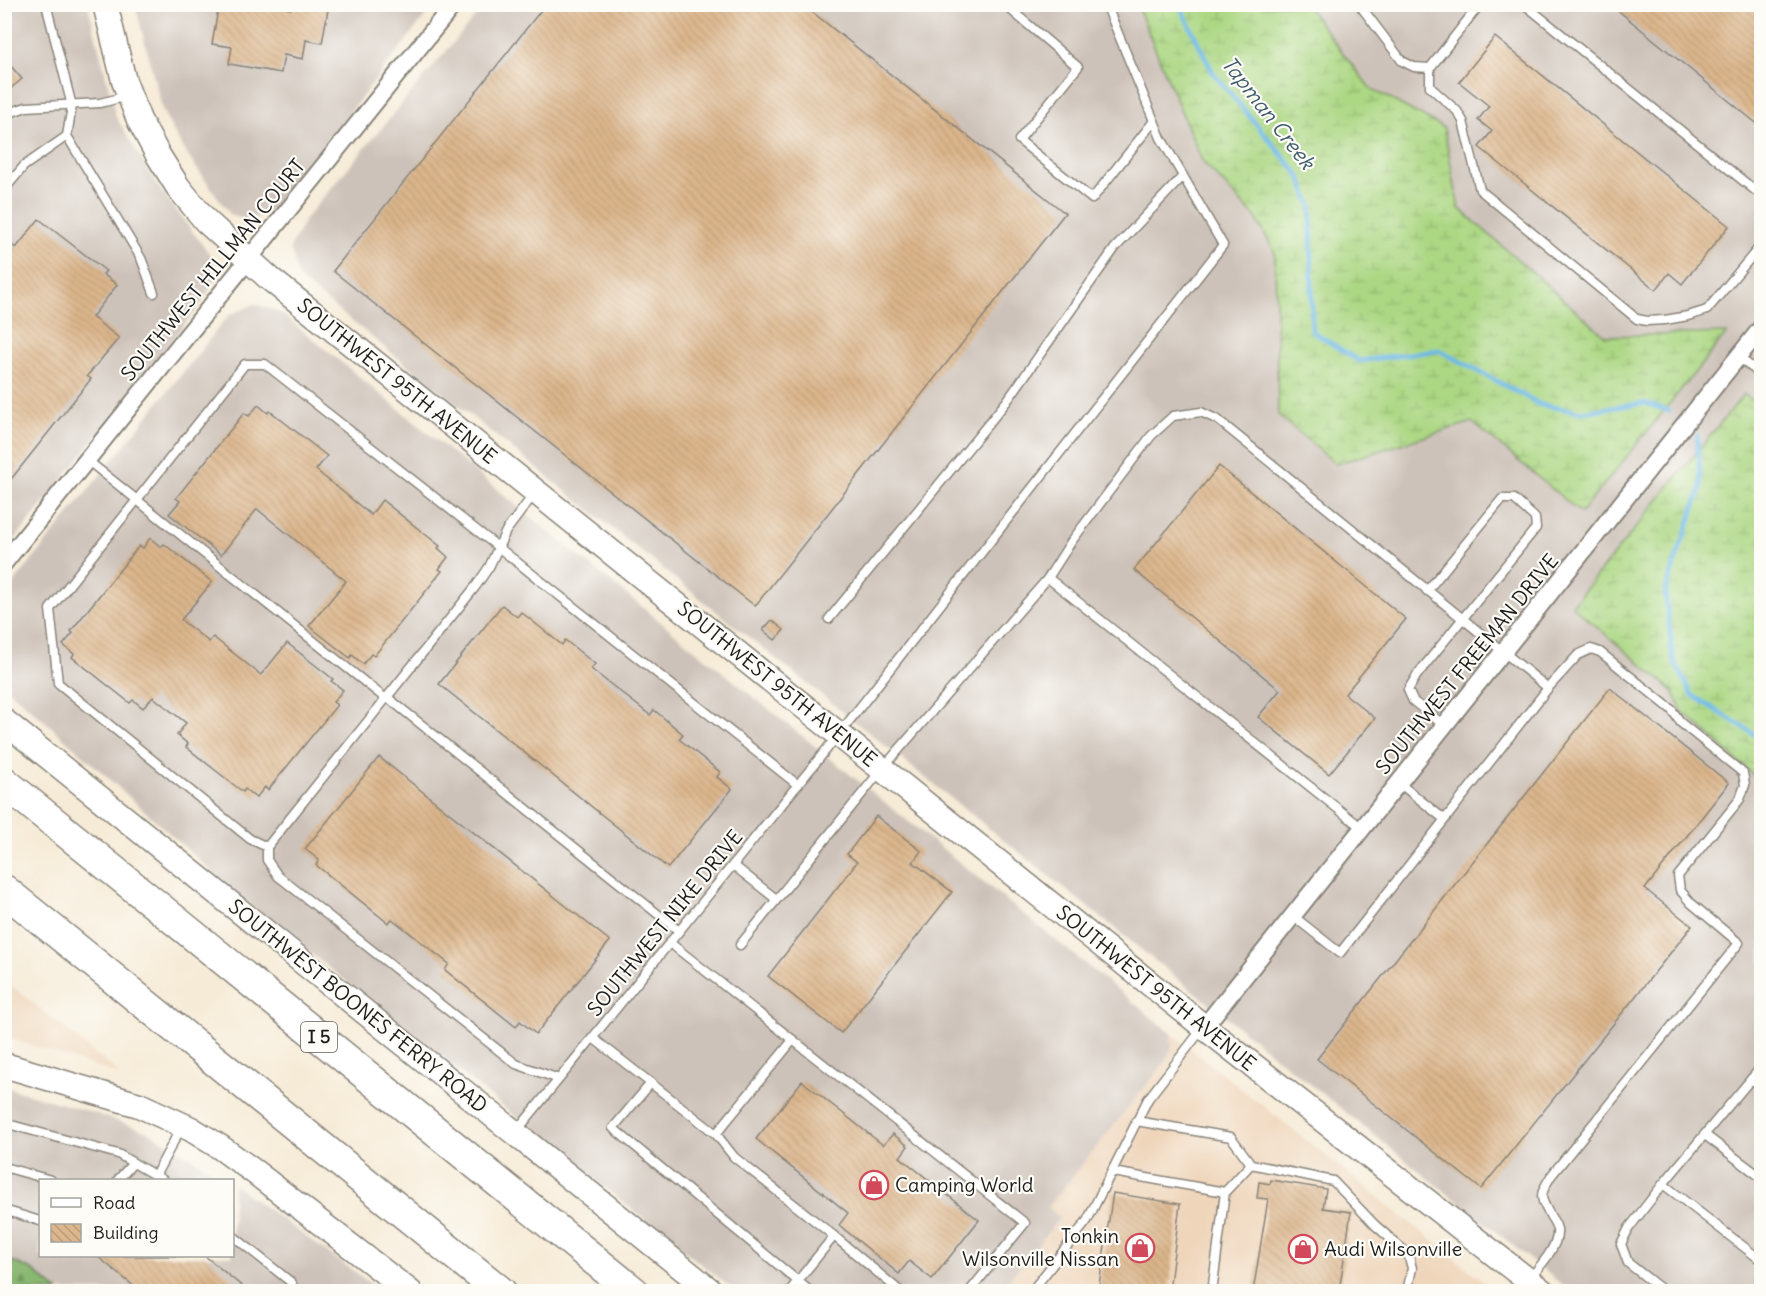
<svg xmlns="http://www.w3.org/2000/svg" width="1766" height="1296" viewBox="0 0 1766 1296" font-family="Delius,sans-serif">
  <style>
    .built { fill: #efd6bb }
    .industrial { fill: #cdc2b9 }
    .forest { fill: url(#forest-firs); stroke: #526a46; stroke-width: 1.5 }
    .wetland { fill: url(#wetland-marsh); stroke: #647a50; stroke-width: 1.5 }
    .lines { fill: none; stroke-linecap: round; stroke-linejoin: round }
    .stream { stroke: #6eb9e7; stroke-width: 5 }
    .building { fill: url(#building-back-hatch) }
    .lane-casing { stroke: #89847a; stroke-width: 11 }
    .street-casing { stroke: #89847a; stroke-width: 20 }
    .secondary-casing { stroke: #89847a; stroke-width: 27 }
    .highway-casing { stroke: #89847a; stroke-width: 33 }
    .lane { stroke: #fff; stroke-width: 8 }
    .street { stroke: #fff; stroke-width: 16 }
    .secondary { stroke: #fff; stroke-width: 24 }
    .highway { stroke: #fff; stroke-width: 30 }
    .labels { text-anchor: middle; stroke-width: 4.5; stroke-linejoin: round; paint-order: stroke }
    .shield { fill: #fdfcf7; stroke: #605f5e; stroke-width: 1.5 }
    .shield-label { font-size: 18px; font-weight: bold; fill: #1c1c1c }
    .street-label { font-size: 20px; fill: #1c1c1c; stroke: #fdfcf7 }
    .poi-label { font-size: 20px; fill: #1c1c1c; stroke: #fdfcf7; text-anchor: start }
    .water-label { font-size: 21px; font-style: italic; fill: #3d5b6d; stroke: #fdfcf7 }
  </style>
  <defs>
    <pattern id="forest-firs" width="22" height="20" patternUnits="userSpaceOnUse" patternTransform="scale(1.5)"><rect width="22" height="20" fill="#89b871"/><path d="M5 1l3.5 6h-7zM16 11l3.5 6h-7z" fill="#6f955c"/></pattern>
    <pattern id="wetland-marsh" width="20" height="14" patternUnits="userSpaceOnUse" patternTransform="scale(1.5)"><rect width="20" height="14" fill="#acd783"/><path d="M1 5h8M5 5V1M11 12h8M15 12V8" fill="none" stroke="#93b871"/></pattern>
    <pattern id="building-back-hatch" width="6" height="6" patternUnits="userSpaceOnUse" patternTransform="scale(1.5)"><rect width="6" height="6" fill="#dcb68c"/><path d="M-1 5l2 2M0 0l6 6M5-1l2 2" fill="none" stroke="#bc9c78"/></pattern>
  </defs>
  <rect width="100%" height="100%" fill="#fdfcf7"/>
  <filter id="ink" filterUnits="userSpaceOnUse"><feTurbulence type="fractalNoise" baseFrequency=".0167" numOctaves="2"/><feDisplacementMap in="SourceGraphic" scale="12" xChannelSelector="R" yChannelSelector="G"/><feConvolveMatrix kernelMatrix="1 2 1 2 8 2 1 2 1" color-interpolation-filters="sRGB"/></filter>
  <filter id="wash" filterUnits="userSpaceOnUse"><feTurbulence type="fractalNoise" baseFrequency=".008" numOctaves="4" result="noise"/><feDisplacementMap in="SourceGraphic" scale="24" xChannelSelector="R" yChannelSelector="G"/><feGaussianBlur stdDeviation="1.35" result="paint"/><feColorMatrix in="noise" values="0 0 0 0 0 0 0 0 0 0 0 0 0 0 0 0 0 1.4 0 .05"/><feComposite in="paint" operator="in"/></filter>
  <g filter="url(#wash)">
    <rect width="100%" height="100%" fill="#f6ebd7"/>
    <g class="built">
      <path d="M 5,980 L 121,1075 L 5,1037 Z"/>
      <path d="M 1171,1033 L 1496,1291 L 1000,1292 L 1060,1218 L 1047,1207 L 1165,1062 L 1172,1047 Z"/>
    </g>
    <g class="industrial">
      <path d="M 5,5 L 88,5 L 116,117 L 157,185 L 214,260 L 216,278 L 203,301 L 5,552 Z"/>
      <path d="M 135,5 L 434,5 L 273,210 L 248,221 L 230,214 L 185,152 L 163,112 Z"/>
      <path d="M 485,5 L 1761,5 L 1761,1291 L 1570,1291 L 299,279 L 290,248 L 306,218 Z"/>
      <path d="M 255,304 L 281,313 L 544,528 L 1171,1033 L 1172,1047 L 1165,1062 L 1048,1207 L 1060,1218 L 1000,1291 L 735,1291 L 241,898 L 54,729 L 5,687 L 5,594 L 229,315 Z"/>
      <path d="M 4,1087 L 94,1113 L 149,1132 L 228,1180 L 40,1180 L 40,1256 L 232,1256 L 233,1184 L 381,1291 L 5,1291 Z"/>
    </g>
    <path class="forest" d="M 5,1258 L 32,1270 L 58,1291 L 5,1291 Z"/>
    <g class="wetland">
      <path d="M 1137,5 L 1306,5 L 1370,88 L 1444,128 L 1459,208 L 1605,336 L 1727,333 L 1581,513 L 1472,422 L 1336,464 L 1278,415 L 1275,253 L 1256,218 L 1202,161 Z"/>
      <path d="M 1744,394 L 1762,410 L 1761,782 L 1682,711 L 1674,692 L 1572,606 Z"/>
    </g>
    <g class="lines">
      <g class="stream">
        <path d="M 1179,4 L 1213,73 L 1299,175 L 1311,205 L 1312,331 L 1359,361 L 1439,350 L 1541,405 L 1582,412 L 1645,403 L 1669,411"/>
        <path d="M 1697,436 L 1701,488 L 1665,592 L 1673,658 L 1692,695 L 1762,739"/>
      </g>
    </g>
    <g id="blocks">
      <g class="building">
        <path d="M 219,4 L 263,4 L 291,9 L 292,4 L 329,4 L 322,43 L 306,40 L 303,59 L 284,55 L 281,73 L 229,64 L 232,47 L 212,44 Z"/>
        <path d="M 546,4 L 802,4 L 1065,213 L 755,606 L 333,271 Z"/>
        <path d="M 1610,4 L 1761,4 L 1761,127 Z"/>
        <path d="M 1495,37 L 1729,226 L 1682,284 L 1669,273 L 1656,290 L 1479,147 L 1492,131 L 1478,120 L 1489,106 L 1459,82 Z"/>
        <path d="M 4,58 L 22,79 L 4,94 Z"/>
        <path d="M 39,219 L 106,271 L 103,274 L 117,285 L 92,317 L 119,338 L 87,376 L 91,379 L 4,488 L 4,254 L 12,245 L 16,248 Z"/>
        <path d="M 258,405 L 268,413 L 270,411 L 327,456 L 316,470 L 371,515 L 382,500 L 440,546 L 438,548 L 448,557 L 439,569 L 442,571 L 374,656 L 371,654 L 363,664 L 352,655 L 350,658 L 309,626 L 346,581 L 257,509 L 221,555 L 169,514 L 180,501 L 176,498 L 244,413 L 249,416 Z"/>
        <path d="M 1219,466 L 1406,619 L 1345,694 L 1375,718 L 1329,774 L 1258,717 L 1280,690 L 1134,570 Z"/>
        <path d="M 150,538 L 161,547 L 164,544 L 212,582 L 181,620 L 209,642 L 213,637 L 261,675 L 287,643 L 333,679 L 331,681 L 343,690 L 333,702 L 337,705 L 268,790 L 265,787 L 256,798 L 245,789 L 243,792 L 186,747 L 188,744 L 177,735 L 186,723 L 153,697 L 143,708 L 133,700 L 130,703 L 72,657 L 74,654 L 63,645 L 73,633 L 71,631 L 139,546 L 143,548 Z"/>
        <path d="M 502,605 L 517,617 L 521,612 L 562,645 L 565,640 L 595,664 L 591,669 L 650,715 L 654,710 L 683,734 L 679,739 L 720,772 L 717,777 L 732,789 L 668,868 L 439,684 Z"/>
        <path d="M 772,620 L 784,630 L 775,640 L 763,630 Z"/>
        <path d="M 1610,688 L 1729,783 L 1645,889 L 1692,926 L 1481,1189 L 1317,1059 Z"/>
        <path d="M 379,757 L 610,941 L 536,1034 L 520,1021 L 516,1027 L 445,970 L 449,964 L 392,919 L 388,923 L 316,865 L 319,860 L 305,849 Z"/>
        <path d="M 876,816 L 921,851 L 913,862 L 952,892 L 841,1033 L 768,976 L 857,862 L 847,854 Z"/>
        <path d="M 802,1081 L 883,1145 L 893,1134 L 908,1146 L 900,1157 L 979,1220 L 932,1279 L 909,1261 L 899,1274 L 839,1225 L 848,1213 L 756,1139 Z"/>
        <path d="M 1271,1180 L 1326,1189 L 1323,1208 L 1351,1212 L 1339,1292 L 1253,1292 L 1268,1199 L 1257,1198 L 1259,1182 L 1270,1184 Z"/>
        <path d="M 1113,1193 L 1180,1204 L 1169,1292 L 1098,1292 Z"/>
        <path d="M 97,1256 L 205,1256 L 249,1292 L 141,1292 Z"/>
      </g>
    </g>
  </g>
  <g filter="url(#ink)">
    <use href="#blocks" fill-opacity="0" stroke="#89847a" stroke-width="1.5"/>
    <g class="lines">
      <g class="lane-casing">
        <g id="lane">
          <path d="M 46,4 L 72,106 L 67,136 L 141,258 L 154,293"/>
          <path d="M 1004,4 L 1078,67 L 1019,140 L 1092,199 L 1154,121"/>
          <path d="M 1106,4 L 1161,138 L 1183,176"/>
          <path d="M 1359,4 L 1402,61 L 1414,67 L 1430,68"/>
          <path d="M 1480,4 L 1430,68 L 1430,87 L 1457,111 L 1463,121 L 1480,190 L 1637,319 L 1647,321 L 1665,320 L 1688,316 L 1707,310 L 1762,244"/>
          <path d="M 1524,4 L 1762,196"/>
          <path d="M 4,115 L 26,107 L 100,103 L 128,96"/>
          <path d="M 4,190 L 24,166 L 67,136"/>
          <path d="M 1738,357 L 1762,375"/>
          <path d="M 87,460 L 386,699"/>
          <path d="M 534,494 L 506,531 L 489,567 L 476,586 L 267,847 L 267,860 L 278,876 L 516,1064 L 559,1079"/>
          <path d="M 1048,578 L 1362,828"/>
          <path d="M 1427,591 L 1502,499 L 1514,499 L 1535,518 L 1536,528 L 1417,675 L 1408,690 L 1413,701 L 1445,726"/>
          <path d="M 387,697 L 679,931"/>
          <path d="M 1399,783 L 1444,819"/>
          <path d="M 267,847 L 250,839 L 58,683 L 50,609 L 245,364 L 265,364 L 498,547 L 798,785"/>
          <path d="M 733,865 L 776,899"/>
          <path d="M 1293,916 L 1340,953 L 1548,688 L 1578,655 L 1591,649 L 1600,652 L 1672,710 L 1681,723 L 1743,773 L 1745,785 L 1740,799 L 1678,876 L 1680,890 L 1691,903 L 1739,943 L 1551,1176 C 1539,1196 1539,1196 1551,1217 C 1553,1220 1556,1225 1557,1229 C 1560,1249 1530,1277 1518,1292"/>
          <path d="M 670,943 L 1025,1223 L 969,1292"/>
          <path d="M 740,945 L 882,769 L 1048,578 L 1071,542 L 1151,436 L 1173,416 L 1201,412 L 1218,420 L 1548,688"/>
          <path d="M 593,1038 L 716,1134 L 734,1157 L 834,1236"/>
          <path d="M 1751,1079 L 1762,1087"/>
          <path d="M 651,1083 L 613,1128 L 811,1292"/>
          <path d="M 1136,1121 L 1231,1137 L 1251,1164 L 1333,1181 L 1375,1225 L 1408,1254 L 1412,1268 L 1407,1292"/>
          <path d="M 4,1123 L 118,1154 L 163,1180"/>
          <path d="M 516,1132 L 839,734 L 1223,245 L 1183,176 L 1115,248 L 1007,401 L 829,619"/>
          <path d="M 716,1134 L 793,1040"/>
          <path d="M 1705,1135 L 1762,1178"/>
          <path d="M 4,1167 L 51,1180"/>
          <path d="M 1113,1172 L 1225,1192 L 1251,1164"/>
          <path d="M 155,1176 L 182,1126"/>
          <path d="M 118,1180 L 133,1163"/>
          <path d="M 1663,1184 L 1762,1261"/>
          <path d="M 4,1210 L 40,1221"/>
          <path d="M 232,1235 L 292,1283"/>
          <path d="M 789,1292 L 834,1236 L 901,1292"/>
          <path d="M 1031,1292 L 1087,1221 L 1148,1099 L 1202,1029"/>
          <path d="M 1212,1292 L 1225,1192"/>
          <path d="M 1665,1292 L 1628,1263 L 1621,1244 L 1629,1228 L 1663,1184 L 1762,1066"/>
        </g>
      </g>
      <g class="street-casing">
        <g id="street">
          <path d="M 4,563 L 454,4"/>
          <path d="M 1204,1027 L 1762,327"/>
        </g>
      </g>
      <g class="secondary-casing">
        <g id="secondary">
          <path d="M 105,4 L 124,81 L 139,120 L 158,155 L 178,187 L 206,221 L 269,278 L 1204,1027 L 1543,1292"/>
          <path d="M 4,721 L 712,1292"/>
          <path d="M 4,1065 L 139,1105 L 191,1129 L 220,1147 L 256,1173 L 410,1292"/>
        </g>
      </g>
      <g class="highway-casing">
        <g id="highway">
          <path d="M 4,782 L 634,1292"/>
          <path d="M 4,890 L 501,1292"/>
        </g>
      </g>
      <use href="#lane" class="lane"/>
      <use href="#street" class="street"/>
      <use href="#secondary" class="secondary"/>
      <use href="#highway" class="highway"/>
    </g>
  </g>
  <defs>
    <g id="shop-ring" transform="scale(1.5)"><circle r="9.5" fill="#fdfcf7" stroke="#d1495b" stroke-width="1.5"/><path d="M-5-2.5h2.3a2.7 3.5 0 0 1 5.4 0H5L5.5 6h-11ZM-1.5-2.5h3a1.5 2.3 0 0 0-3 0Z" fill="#d1495b"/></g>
  </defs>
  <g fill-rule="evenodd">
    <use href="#shop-ring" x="874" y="1185"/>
    <use href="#shop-ring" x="1140" y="1248"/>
    <use href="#shop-ring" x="1303" y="1249"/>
  </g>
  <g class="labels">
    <rect class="shield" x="301" y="1022" width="36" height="30" rx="4.5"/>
    <g class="shield-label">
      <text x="319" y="1043">I 5</text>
    </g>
    <g class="street-label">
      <text transform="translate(213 270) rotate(-51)" y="7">SOUTHWEST HILLMAN COURT</text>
      <text transform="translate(397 381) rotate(39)" y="7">SOUTHWEST 95TH AVENUE</text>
      <text transform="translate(1467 664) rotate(-51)" y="7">SOUTHWEST FREEMAN DRIVE</text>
      <text transform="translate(777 684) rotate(39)" y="7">SOUTHWEST 95TH AVENUE</text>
      <text transform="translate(665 923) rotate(-51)" y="7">SOUTHWEST NIKE DRIVE</text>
      <text transform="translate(1156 988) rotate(39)" y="7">SOUTHWEST 95TH AVENUE</text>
      <text transform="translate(358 1006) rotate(39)" y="7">SOUTHWEST BOONES FERRY ROAD</text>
    </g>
    <g class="poi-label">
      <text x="895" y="1192">Camping World</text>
      <text x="1119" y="1243" text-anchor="end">Tonkin<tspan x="1119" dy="23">Wilsonville Nissan</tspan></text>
      <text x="1324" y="1256">Audi Wilsonville</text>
    </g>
    <g class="water-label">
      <text transform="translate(1268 113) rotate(52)" y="7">Tapman Creek</text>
    </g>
  </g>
  <rect width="1766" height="1296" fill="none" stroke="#fdfcf7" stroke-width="24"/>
  <rect x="39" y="1179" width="195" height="78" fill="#fdfcf7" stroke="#a3a29f" stroke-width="1.5"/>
  <rect x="51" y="1198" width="30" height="9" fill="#ffffff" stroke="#a3a29f" stroke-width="1.5"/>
  <text x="93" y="1209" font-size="18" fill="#1c1c1c">Road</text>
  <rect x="51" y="1224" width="30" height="18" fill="url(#building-back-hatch)" stroke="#a3a29f" stroke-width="1.5"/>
  <text x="93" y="1239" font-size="18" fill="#1c1c1c">Building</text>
</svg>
